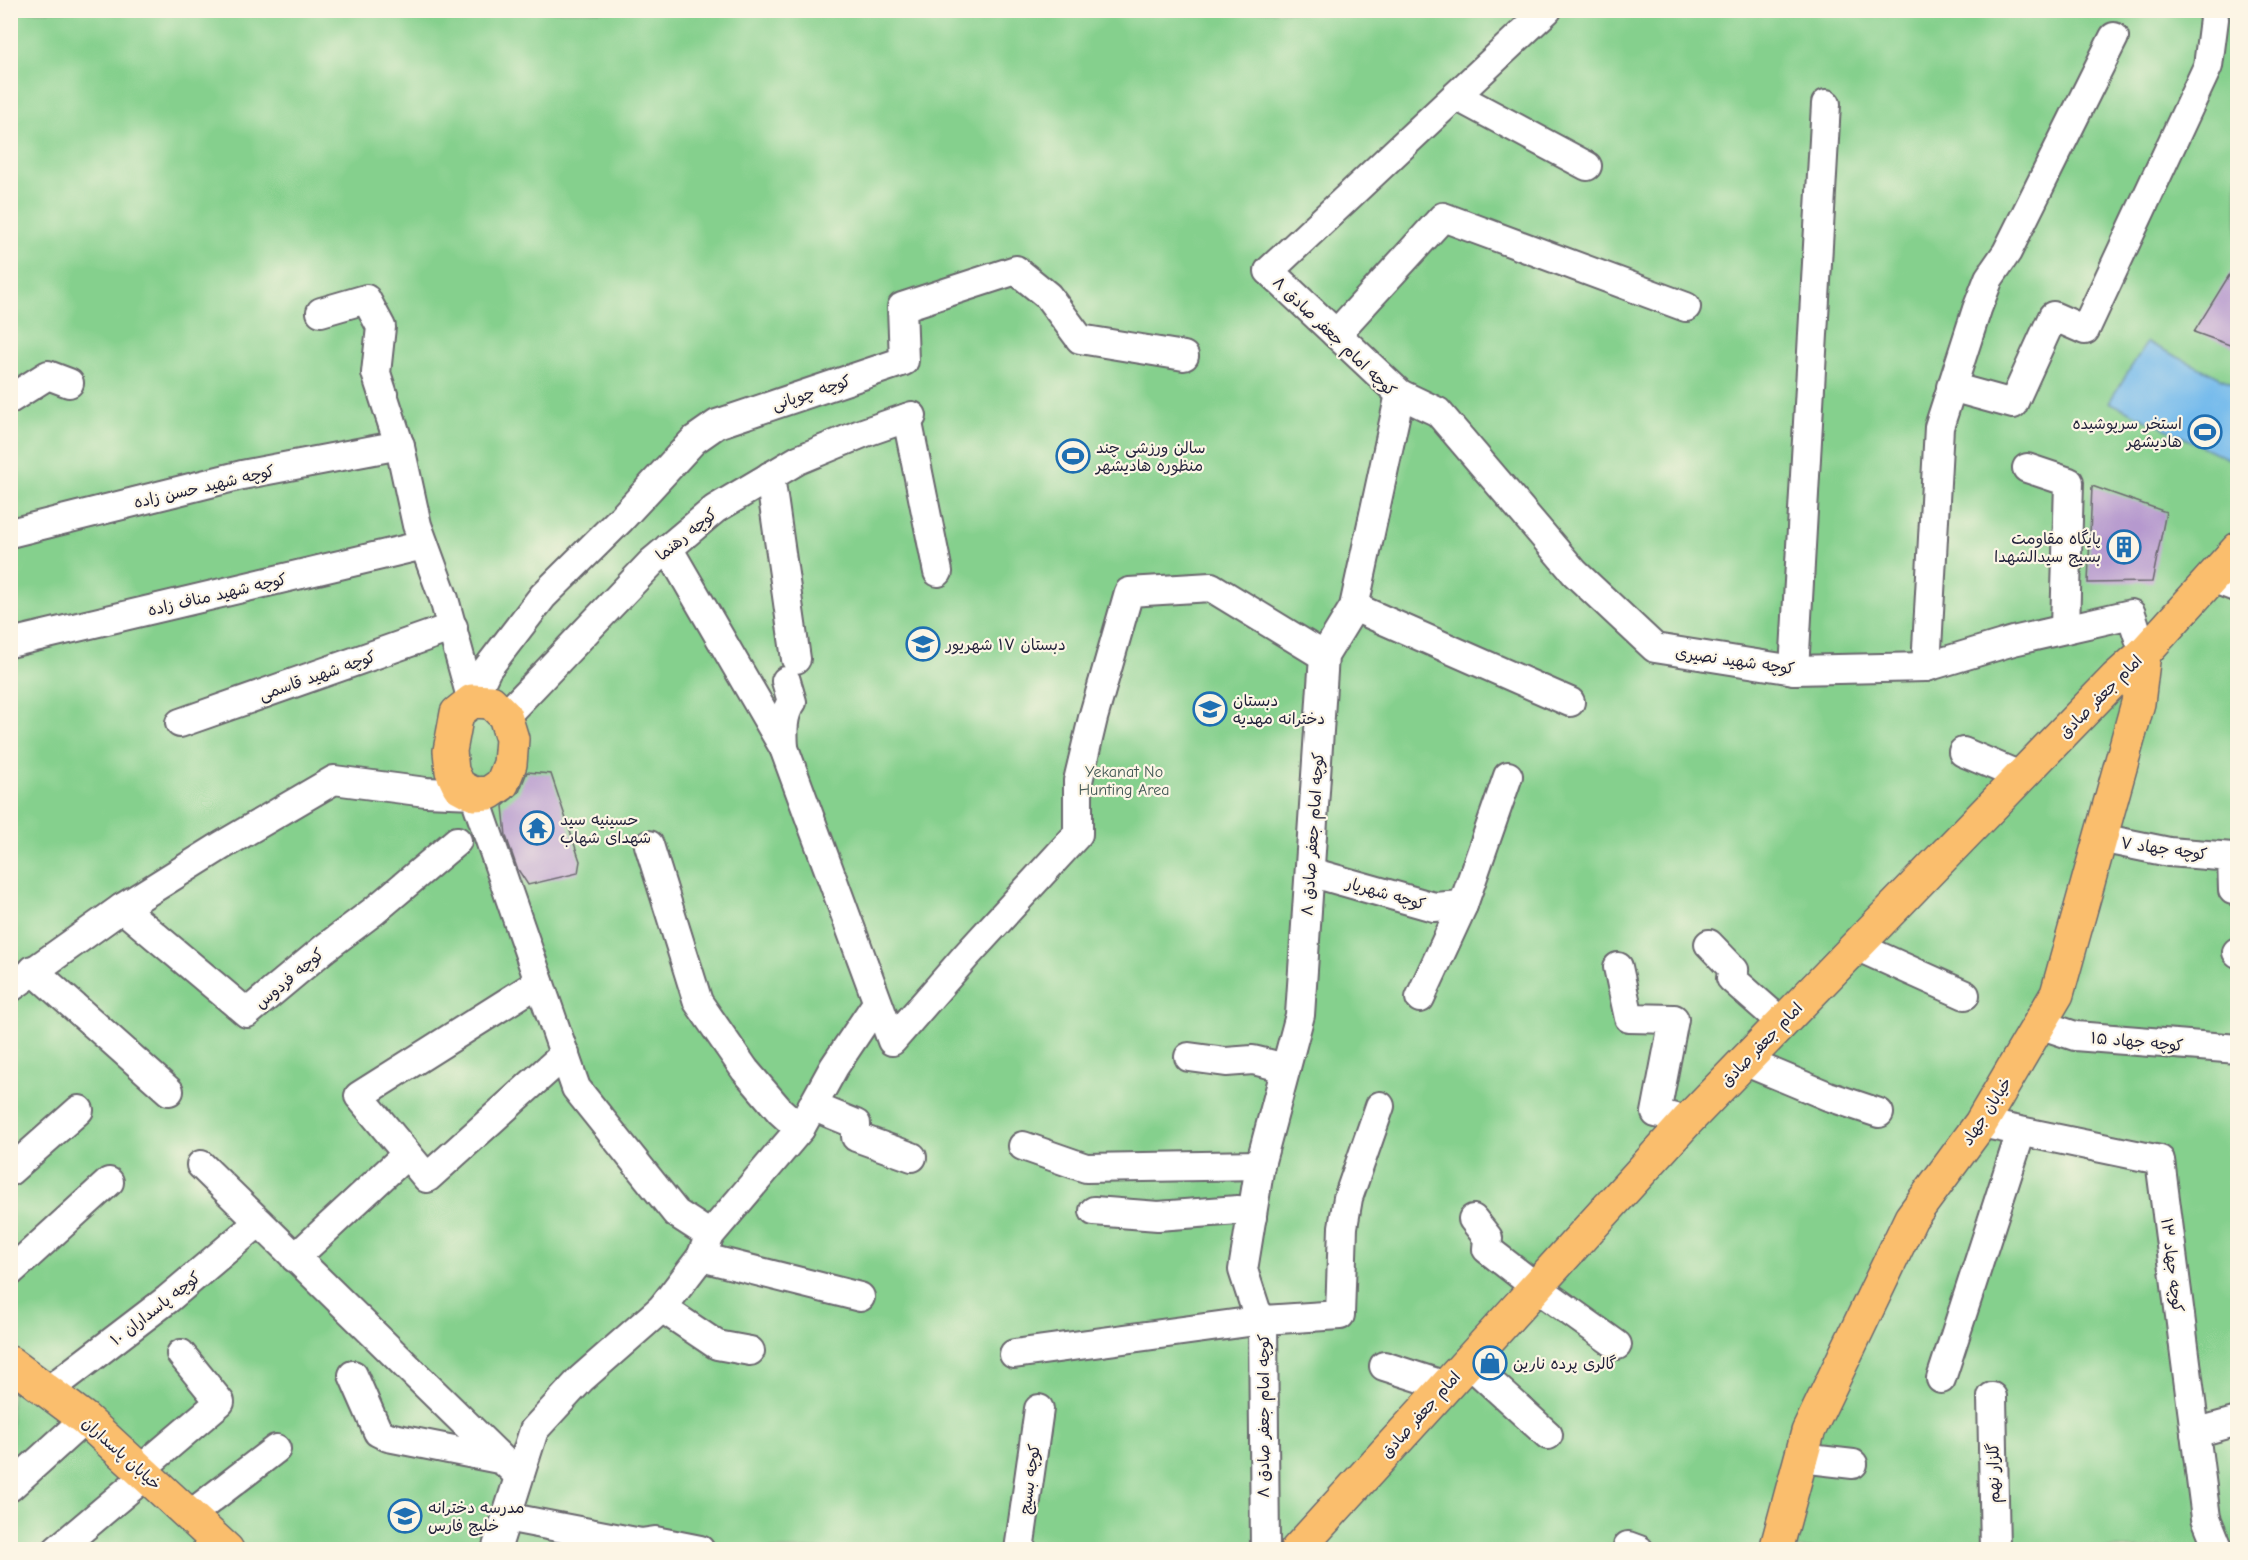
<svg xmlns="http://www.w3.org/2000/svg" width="2248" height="1560" viewBox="0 0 2248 1560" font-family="'Comic Neue','Playpen Sans Arabic',sans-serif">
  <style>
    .green { fill: #85d08d; stroke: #547964; stroke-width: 1.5 }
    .water { fill: #76bbec; stroke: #4c6e94; stroke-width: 1.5 }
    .building { fill: #b599ce }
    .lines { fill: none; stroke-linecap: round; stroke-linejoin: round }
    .minor-casing { stroke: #6a686e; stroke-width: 32 }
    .major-casing { stroke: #6a686e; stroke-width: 36 }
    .minor { stroke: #fff; stroke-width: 28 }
    .major { stroke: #fabe6d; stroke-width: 33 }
    .labels { text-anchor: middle; stroke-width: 4.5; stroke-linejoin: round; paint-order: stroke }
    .street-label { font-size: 16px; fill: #22223b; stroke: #fcf5e5 }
    .poi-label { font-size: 16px; fill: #22223b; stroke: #fcf5e5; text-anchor: start }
    .park-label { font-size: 16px; fill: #405654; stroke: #fcf5e5 }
  </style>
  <rect width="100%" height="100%" fill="#fcf5e5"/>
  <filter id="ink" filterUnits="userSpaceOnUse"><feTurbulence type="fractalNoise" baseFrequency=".0167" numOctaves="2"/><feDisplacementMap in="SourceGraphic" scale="12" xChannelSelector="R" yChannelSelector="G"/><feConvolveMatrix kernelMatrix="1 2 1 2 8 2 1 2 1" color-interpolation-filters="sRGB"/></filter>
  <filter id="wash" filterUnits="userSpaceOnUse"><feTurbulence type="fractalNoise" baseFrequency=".008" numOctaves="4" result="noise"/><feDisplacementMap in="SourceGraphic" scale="24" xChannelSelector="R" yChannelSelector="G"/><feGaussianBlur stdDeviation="1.35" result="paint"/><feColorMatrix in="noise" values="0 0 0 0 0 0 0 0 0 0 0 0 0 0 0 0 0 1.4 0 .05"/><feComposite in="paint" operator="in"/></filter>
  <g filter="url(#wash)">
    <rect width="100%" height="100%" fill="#f0e9ce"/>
    <path class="green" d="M 11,11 L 2237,11 L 2237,1549 L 11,1550 Z"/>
    <path class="water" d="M 2147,342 L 2237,386 L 2237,463 L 2109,402 Z"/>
    <g id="blocks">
      <g class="building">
        <path d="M 2238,261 L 2238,348 L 2194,332 Z"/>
        <path d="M 2092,486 L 2166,512 L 2152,582 L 2088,583 Z"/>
        <path d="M 527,772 L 551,774 L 580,861 L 578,873 L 528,885 L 517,868 L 506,836 L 503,806 L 519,792 Z"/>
      </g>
    </g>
  </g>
  <g filter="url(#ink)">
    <use href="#blocks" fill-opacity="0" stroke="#6a686e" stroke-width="1.5"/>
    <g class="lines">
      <g class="minor-casing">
        <g id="minor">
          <path d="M 1456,96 L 1587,166"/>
          <path d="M 321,312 L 366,299 L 381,327 L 376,373 L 400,447 L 417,525 L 444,599 L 472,701"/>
          <path d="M 1336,334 L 1443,217 L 1686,307"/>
          <path d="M 1951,387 L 2013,404 L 2053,316 L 2085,330 L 2208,66 L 2214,19 L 2212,10"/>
          <path d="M 1400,394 L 1438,412 L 1575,573 L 1655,648 L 1794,670 L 1926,667 L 2013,641 L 2131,614 L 2144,653"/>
          <path d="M 10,399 L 48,375 L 69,383"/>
          <path d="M 907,418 L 938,572"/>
          <path d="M 2027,468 L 2069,482 L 2065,629"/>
          <path d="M 770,476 L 796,659"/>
          <path d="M 10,533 L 242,475 L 400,445"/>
          <path d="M 668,548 L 784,748"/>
          <path d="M 2212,578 L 2238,588"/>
          <path d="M 1354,607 L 1570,702"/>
          <path d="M 10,643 L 424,545"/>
          <path d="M 1926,667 L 1939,427 L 1977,309 L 1989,278 L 2007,252 L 2114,37"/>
          <path d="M 1794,670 L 1826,104"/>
          <path d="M 786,681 L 792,702 C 782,714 783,733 784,748 L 892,1041 L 966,956 L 1078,834 L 1078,781 L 1093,718 L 1129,592 L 1211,587 L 1324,656"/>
          <path d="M 472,701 L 487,669 L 543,596 L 621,519 L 694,440 L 717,424 L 904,361 L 902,307 L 1016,270 L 1048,296 L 1080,339 L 1184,356"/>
          <path d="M 505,716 L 652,562 L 715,509 L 798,460 L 863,433 L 912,416"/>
          <path d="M 180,723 L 453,627"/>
          <path d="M 1963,752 L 2020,776"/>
          <path d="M 2100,838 L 2169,852 L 2232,857 L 2233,890"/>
          <path d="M 649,845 L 698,1002 L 745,1070 L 780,1111 L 800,1129"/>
          <path d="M 1310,872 L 1434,907 L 1463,905"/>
          <path d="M 122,908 L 247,1013 L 325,948 L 374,911 L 457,841"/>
          <path d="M 1709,944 L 1734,970 L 1731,978 L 1781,1022"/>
          <path d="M 1856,946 L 1965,995"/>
          <path d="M 2237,952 L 2238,953"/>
          <path d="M 1618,967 L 1629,1018 L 1674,1019 L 1656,1113 L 1687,1121"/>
          <path d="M 33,970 L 169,1091"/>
          <path d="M 538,983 L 359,1096 L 427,1178 L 565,1054"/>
          <path d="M 10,988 L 122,908 L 221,846 L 334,780 L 426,792 L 474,794 L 576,1088 L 676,1213 L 710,1235"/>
          <path d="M 1420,998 L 1463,905 L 1508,776"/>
          <path d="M 2039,1024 L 2075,1036 L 2238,1049"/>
          <path d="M 1189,1057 L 1226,1062 L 1253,1060 L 1286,1068"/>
          <path d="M 1744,1061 L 1828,1096 L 1879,1113"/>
          <path d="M 812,1106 L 856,1124 L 856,1137 L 912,1157"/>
          <path d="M 1981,1123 L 2160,1160 L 2206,1518 L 2219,1550"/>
          <path d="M 1023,1146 L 1086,1168 L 1260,1165"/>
          <path d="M 201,1165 L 518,1475"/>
          <path d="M 10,1171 L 79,1110"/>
          <path d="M 1094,1211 L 1158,1216 L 1238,1210 L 1252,1217"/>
          <path d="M 1473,1219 L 1488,1238 L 1487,1249 L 1536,1287 L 1617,1345"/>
          <path d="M 701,1257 L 860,1297"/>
          <path d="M 295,1258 L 407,1154"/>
          <path d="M 10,1272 L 109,1182"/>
          <path d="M 662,1308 L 717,1345 L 750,1351"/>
          <path d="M 1014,1354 L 1263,1320 L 1340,1315 L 1343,1227 L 1348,1198 L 1380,1106"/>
          <path d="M 1468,1362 L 1548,1435"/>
          <path d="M 1384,1366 L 1446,1386"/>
          <path d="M 353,1375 L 378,1432 L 388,1437 L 499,1459"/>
          <path d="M 1941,1379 L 2021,1132"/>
          <path d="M 49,1390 L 168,1299 L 259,1222"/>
          <path d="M 1992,1397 L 1995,1550"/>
          <path d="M 2195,1433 L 2238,1421"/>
          <path d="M 1801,1458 L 1853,1464"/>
          <path d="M 140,1470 L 220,1402 L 181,1354"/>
          <path d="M 10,1487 L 85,1419"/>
          <path d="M 190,1515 L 276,1449"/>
          <path d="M 506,1517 L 641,1543 L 655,1541 L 700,1550"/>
          <path d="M 1628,1546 L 1639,1550"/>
          <path d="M 57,1550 L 146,1475"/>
          <path d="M 496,1550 L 534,1430 L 581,1379 L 662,1308 L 701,1257 L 710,1235 L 800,1129 L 834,1067 L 877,1003"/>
          <path d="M 1019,1550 L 1039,1409"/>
          <path d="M 1265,1550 L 1263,1320 L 1256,1310 L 1243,1270 L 1260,1165 L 1300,1015 L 1324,656 L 1354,607 L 1400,394 L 1269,271 L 1547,10"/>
        </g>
      </g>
      <g class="major-casing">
        <g id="major">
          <path d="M 472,701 L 491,702 L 505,716 L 512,739 L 510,764 L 502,784 L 489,793 L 474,794 L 459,786 L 452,771 L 450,751 L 457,713 Z"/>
          <path d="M 10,1363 L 85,1419 L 227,1550"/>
          <path d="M 1297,1550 L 1687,1121 L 2116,678 L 2144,653 L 2238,549"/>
          <path d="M 1776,1550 L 1808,1432 L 1911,1218 L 1981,1123 L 2057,994 L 2138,703 L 2144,653"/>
        </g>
      </g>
      <use href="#minor" class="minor"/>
      <use href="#major" class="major"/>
    </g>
  </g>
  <defs>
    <g id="stadium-ring" transform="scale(1.725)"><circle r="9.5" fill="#fcf5e5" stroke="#1f6fb2" stroke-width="1.5"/><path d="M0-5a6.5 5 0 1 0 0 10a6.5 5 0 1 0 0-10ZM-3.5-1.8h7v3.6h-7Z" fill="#1f6fb2"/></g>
    <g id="building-ring" transform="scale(1.725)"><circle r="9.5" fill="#fcf5e5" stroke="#1f6fb2" stroke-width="1.5"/><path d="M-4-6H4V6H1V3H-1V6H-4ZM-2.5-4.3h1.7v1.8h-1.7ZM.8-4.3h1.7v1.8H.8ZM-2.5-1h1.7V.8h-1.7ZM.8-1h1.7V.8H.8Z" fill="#1f6fb2"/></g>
    <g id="school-ring" transform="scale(1.725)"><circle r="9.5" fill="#fcf5e5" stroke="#1f6fb2" stroke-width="1.5"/><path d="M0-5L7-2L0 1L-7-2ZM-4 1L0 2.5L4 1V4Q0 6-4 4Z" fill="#1f6fb2"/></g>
    <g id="temple-ring" transform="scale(1.725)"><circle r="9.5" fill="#fcf5e5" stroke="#1f6fb2" stroke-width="1.5"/><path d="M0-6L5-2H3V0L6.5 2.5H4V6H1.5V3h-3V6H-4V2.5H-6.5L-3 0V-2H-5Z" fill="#1f6fb2"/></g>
    <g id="shop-ring" transform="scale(1.725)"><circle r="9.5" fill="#fcf5e5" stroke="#1f6fb2" stroke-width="1.5"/><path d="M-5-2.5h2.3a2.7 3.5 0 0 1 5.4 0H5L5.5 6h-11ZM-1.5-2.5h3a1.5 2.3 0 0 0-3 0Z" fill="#1f6fb2"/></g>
  </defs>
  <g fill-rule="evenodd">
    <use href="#stadium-ring" x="2205" y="432"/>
    <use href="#stadium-ring" x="1073" y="456"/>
    <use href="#building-ring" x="2124" y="547"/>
    <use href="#school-ring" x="923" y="644"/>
    <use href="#school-ring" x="1210" y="709"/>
    <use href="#temple-ring" x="537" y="828"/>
    <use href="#shop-ring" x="1490" y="1363"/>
    <use href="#school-ring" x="405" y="1516"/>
  </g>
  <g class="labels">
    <g class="street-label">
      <text transform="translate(1335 336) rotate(44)" y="6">کوچه امام جعفر صادق ۸</text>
      <text transform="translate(811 392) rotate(-18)" y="6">کوچه چوپانی</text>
      <text transform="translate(204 486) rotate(-13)" y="6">کوچه شهید حسن زاده</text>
      <text transform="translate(686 534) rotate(-39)" y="6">کوچه رهنما</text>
      <text transform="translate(217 594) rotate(-13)" y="6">کوچه شهید مناف زاده</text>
      <text transform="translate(1735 660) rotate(8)" y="6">کوچه شهید نصیری</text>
      <text transform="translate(317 675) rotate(-19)" y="6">کوچه شهید قاسمی</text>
      <text transform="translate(2100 696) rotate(-45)" y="6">امام جعفر صادق</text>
      <text transform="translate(1312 834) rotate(-86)" y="6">کوچه امام جعفر صادق ۸</text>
      <text transform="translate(2164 848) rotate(8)" y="6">کوچه جهاد ‍۷</text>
      <text transform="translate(1386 893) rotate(16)" y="6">کوچه شهریار</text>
      <text transform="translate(289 978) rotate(-40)" y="6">کوچه فردوس</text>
      <text transform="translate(2137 1041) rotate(5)" y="6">کوچه جهاد ۱۵</text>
      <text transform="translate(1761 1044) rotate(-46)" y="6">امام جعفر صادق</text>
      <text transform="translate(1986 1111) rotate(-57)" y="6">خیابان جهاد</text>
      <text transform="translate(2173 1265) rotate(83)" y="6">کوچه جهاد ۱۳</text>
      <text transform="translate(155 1308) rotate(-38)" y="6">کوچه پاسداران ۱۰</text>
      <text transform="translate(1420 1414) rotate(-48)" y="6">امام جعفر صادق</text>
      <text transform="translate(1263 1416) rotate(-90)" y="6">کوچه امام جعفر صادق ۸</text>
      <text transform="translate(122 1453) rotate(42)" y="6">خیابان پاسداران</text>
      <text transform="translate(1993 1473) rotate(-91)" y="6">گلزار نهم</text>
      <text transform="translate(1029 1479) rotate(-82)" y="6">کوچه بسیج</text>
    </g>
    <g class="poi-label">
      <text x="2182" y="429" text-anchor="end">استخر سرپوشیده<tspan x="2182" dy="18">هادیشهر</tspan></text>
      <text x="1096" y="453">سالن ورزشی چند<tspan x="1096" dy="18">منظوره هادیشهر</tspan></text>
      <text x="2101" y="544" text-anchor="end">پایگاه مقاومت<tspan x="2101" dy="18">بسیج سیدالشهدا</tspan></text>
      <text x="946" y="650">دبستان ۱۷ شهریور</text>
      <text x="1233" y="706">دبستان<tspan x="1233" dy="18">دخترانه مهدیه</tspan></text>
      <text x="560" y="825">حسینیه سید<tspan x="560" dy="18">شهدای شهاب</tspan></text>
      <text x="1513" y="1369">گالری پرده نارین</text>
      <text x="428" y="1513">مدرسه دخترانه<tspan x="428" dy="18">خلیج فارس</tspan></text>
    </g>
    <g class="park-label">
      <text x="1124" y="777">Yekanat No<tspan x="1124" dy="18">Hunting Area</tspan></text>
    </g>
  </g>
  <rect width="2248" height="1560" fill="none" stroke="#fcf5e5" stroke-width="36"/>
</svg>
